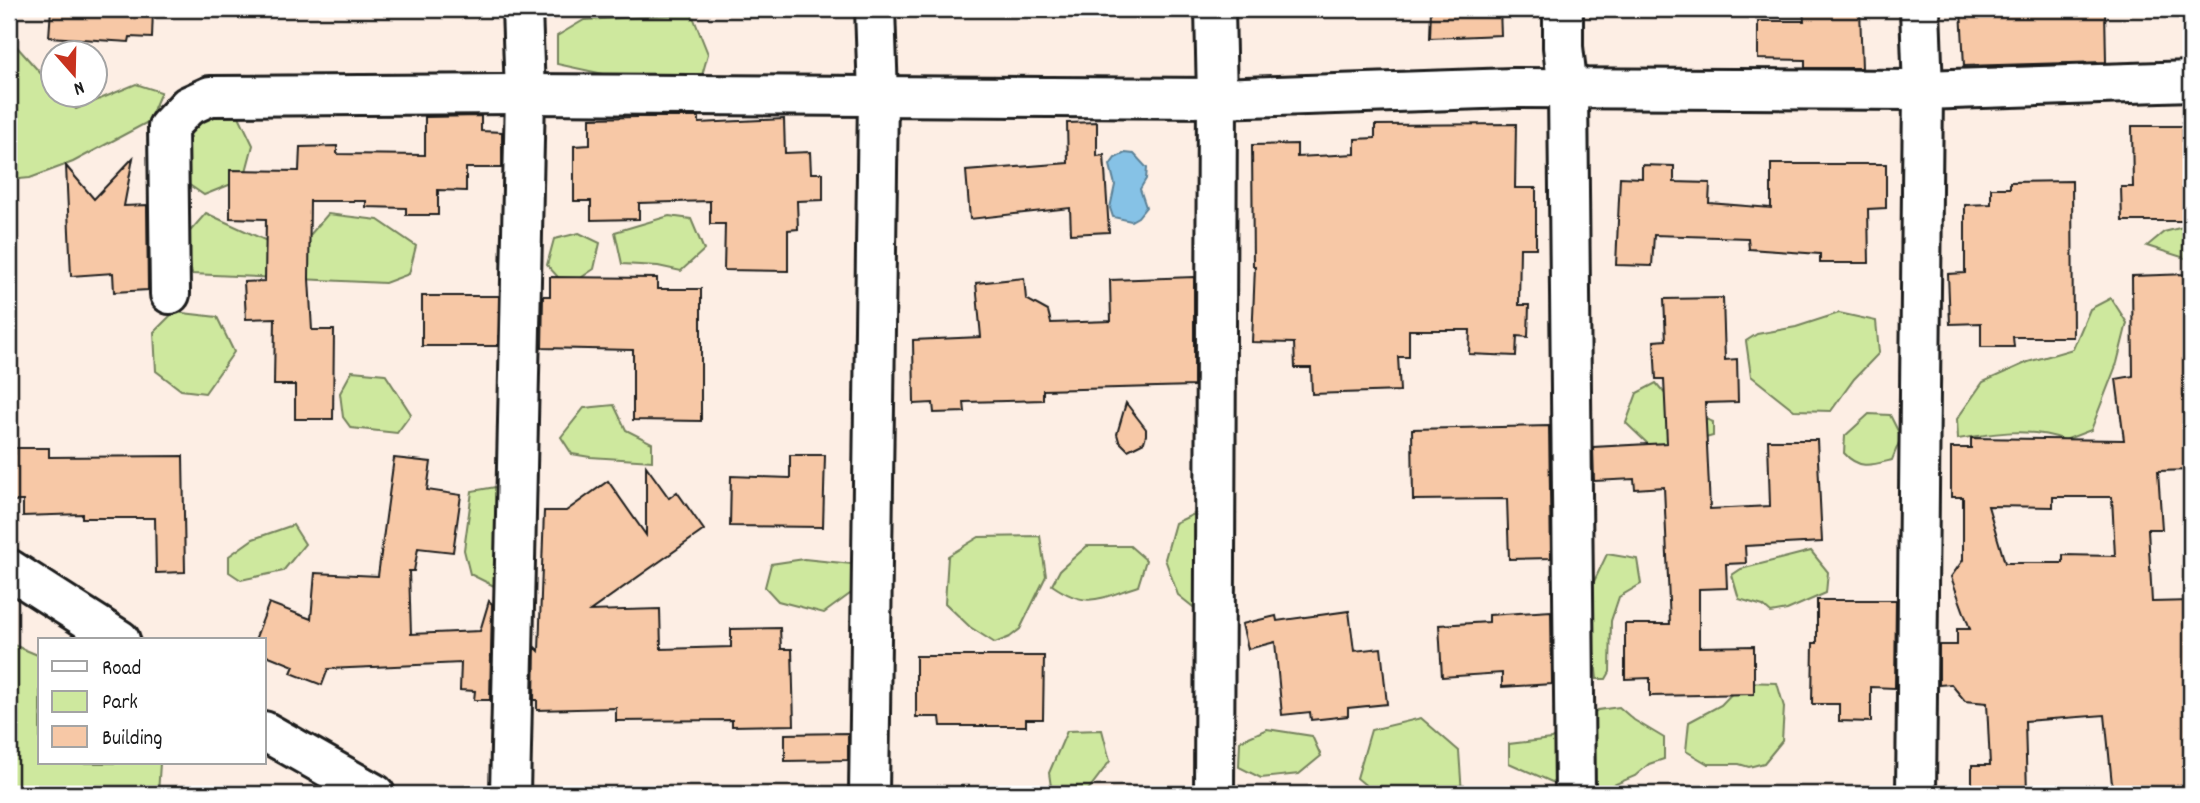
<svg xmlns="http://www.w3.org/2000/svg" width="2200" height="803" viewBox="0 0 2200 803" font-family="Dekko,sans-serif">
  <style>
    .green { fill: #cee89e; stroke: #75825d; stroke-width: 2 }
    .water { fill: #86c2e6; stroke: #5c8095; stroke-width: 2 }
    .building { fill: #f7c8a6; stroke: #1c1c1c; stroke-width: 2; fill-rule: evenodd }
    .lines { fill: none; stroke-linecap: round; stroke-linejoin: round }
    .street-casing { stroke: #1c1c1c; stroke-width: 44 }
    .secondary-casing { stroke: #1c1c1c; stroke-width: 44 }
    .street { stroke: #fff; stroke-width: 38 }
    .secondary { stroke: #fff; stroke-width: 38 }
  </style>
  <rect width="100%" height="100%" fill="#fdeee4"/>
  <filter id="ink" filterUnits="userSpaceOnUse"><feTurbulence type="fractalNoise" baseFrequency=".0143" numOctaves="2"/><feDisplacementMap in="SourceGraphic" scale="14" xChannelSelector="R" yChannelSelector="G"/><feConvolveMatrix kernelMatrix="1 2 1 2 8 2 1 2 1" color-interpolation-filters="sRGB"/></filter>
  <g filter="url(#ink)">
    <g class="green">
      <path d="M 692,14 L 708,54 L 699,86 L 622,78 L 557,64 L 557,36 L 584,20 Z"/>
      <path d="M 9,38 L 52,86 L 52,94 L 61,95 L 76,109 L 136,84 L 161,92 L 148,122 L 73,162 L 30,178 L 9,180 Z"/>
      <path d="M 236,110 L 253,145 L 244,179 L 204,195 L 188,184 L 184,167 L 193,121 Z"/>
      <path d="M 206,213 L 269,242 L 304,242 L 328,214 L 378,220 L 416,246 L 409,274 L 385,283 L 192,274 L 185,237 Z"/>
      <path d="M 669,216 L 691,219 L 704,250 L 681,271 L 658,266 L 622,264 L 615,232 Z"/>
      <path d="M 2191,225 L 2191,260 L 2147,246 L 2164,232 Z"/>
      <path d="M 579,233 L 600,243 L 594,269 L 567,287 L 547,265 L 554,239 Z"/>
      <path d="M 2111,298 L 2127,323 L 2117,363 L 2091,430 L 2065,440 C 2031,427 1994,433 1958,439 L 1957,419 L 1983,382 L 2028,362 L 2073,349 L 2090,309 Z"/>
      <path d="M 174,312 L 217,317 L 234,352 L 205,393 L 181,390 L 156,371 L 154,332 Z"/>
      <path d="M 1839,313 L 1876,321 L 1879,353 L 1854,379 L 1831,411 L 1794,410 L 1751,376 L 1746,341 L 1757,334 L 1796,327 Z"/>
      <path d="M 352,371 L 385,374 L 411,414 L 397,433 L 351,428 L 343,417 L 340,393 Z"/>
      <path d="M 1656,383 L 1676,407 L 1713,422 L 1713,436 L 1680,445 L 1648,444 L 1626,423 L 1637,393 Z"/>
      <path d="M 614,405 L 626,430 L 652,443 L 652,461 L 590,457 L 572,454 L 561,437 L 584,408 Z"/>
      <path d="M 1869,414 L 1890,415 L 1901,437 L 1892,460 C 1872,465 1859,470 1844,453 L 1845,436 Z"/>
      <path d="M 496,487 L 501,517 L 503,560 L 494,586 L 470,574 L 464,550 L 472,491 Z"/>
      <path d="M 1207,508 L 1197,610 L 1178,595 L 1165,559 L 1175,523 Z"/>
      <path d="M 293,525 L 305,544 L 283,571 L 241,580 L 229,572 L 229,556 L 253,539 Z"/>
      <path d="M 1040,536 L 1046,576 L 1020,629 L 1010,637 L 995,643 L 970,627 L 945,603 L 948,556 L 979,537 Z"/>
      <path d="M 1087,546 L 1130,546 L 1146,560 L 1138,586 C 1100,598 1088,610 1052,585 L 1060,570 Z"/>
      <path d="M 1811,551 L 1828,572 L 1826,593 L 1787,610 L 1771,613 L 1763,606 L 1739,599 L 1732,575 L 1741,569 Z"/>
      <path d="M 1607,554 L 1637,559 L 1641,584 L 1619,597 L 1611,621 L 1610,672 L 1606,679 L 1597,679 L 1588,594 Z"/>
      <path d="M 804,559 L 852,564 L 854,591 L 824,613 L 778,601 L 765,587 L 771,564 Z"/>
      <path d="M 9,643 L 40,656 L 40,763 L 160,763 L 158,794 L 9,794 Z"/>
      <path d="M 1743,682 L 1777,683 L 1784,707 L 1782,741 L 1764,763 L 1749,767 L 1739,764 L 1708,764 L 1686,751 L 1689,722 L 1721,705 Z"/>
      <path d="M 1619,707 L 1634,720 L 1664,738 L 1664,759 L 1649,764 L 1635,776 L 1604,789 L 1552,782 L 1509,763 L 1509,744 L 1551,739 L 1598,710 Z"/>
      <path d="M 1421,718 L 1459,751 L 1462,794 L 1376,794 L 1357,778 L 1371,730 Z"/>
      <path d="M 1267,729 L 1312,736 L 1321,756 L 1299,774 L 1261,778 L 1239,767 L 1240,741 Z"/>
      <path d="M 1102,730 L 1110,761 L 1085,794 L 1052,794 L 1049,773 L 1067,731 Z"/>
    </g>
    <path class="water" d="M 1125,153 L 1134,154 L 1147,168 L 1146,179 L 1140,189 L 1146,207 L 1138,217 L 1131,221 L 1113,217 L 1110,208 L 1115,185 L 1110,165 L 1115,158 Z"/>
    <g class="building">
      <path d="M 51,9 L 153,9 L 152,38 L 130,37 L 129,42 L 49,37 Z"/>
      <path d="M 1431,9 L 1500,9 L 1501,35 L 1430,38 Z"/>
      <path d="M 1803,9 L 1860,9 L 1862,68 L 1805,68 L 1805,60 L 1758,59 L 1758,21 L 1804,21 Z"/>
      <path d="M 1961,9 L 2105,9 L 2106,62 L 1964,66 Z"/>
      <path d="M 481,116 L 481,131 L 502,132 L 502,168 L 466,168 L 466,191 L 438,190 L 438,215 L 406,215 L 406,208 L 366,207 L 366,201 L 310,201 L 309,279 L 312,330 L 334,330 L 333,419 L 295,419 L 295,385 L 274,385 L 275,318 L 246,319 L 244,282 L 265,281 L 266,219 L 230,218 L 230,170 L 299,171 L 300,147 L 337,146 L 337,154 L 425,155 L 425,117 Z"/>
      <path d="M 638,117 L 699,117 L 699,123 L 784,119 L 785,153 L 810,152 L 811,173 L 823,173 L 823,200 L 797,201 L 798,229 L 788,230 L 788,271 L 724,270 L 725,224 L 710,224 L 710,201 L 639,203 L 639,219 L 591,220 L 591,201 L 574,201 L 574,146 L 590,145 L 590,118 Z"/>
      <path d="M 1097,122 L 1097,156 L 1104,155 L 1109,232 L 1071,234 L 1070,208 L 970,219 L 966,171 L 1068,163 L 1067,123 Z"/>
      <path d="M 1516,124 L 1515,188 L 1536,188 L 1536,248 L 1520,248 L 1519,305 L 1529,305 L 1528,337 L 1517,336 L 1516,356 L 1469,354 L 1470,330 L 1409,330 L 1409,357 L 1398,357 L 1400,391 L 1312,394 L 1311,368 L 1295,368 L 1294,343 L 1252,342 L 1255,266 L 1253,266 L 1252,145 L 1297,144 L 1297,157 L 1355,154 L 1355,139 L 1375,138 L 1375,125 Z"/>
      <path d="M 2132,126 L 2188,126 L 2189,143 L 2191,143 L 2191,221 L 2122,221 L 2121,187 L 2133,187 Z"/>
      <path d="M 133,158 L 124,206 L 147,205 L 148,290 L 114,292 L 113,273 L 71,276 L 66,166 L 94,199 Z"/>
      <path d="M 1771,164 L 1886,164 L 1886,208 L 1868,209 L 1869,263 L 1820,263 L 1820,254 L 1749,249 L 1748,238 L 1654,235 L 1652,266 L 1616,265 L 1620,177 L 1642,178 L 1642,165 L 1674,166 L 1674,182 L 1710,183 L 1709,203 L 1771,208 Z"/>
      <path d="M 2072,181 L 2073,337 L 2013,337 L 2014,347 L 1981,347 L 1981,323 L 1950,324 L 1948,274 L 1965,273 L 1965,205 L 1991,204 L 1991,188 L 2010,188 L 2010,182 Z"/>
      <path d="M 2189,274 L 2191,326 L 2191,470 L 2158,471 L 2162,529 L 2148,529 L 2152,602 L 2191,601 L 2191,794 L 2113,794 L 2105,715 L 2025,721 L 2027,794 L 1972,794 L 1972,765 L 1990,765 L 1987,703 L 1965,701 L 1951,684 L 1939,685 L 1939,645 L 1957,645 L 1957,629 L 1970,629 L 1951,577 L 1963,560 L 1963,497 L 1951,497 L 1951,448 L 1971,448 L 1971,438 L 2124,440 L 2116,379 L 2133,376 L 2132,276 ZM 2053,497 L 2112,497 L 2115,556 L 2063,555 L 2063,563 L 2005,563 L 1988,506 L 2053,507 Z"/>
      <path d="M 550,277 L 657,278 L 657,289 L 701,289 L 701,421 L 633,420 L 633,350 L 542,348 L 543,296 L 550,296 Z"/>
      <path d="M 1194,277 L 1194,386 L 1043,390 L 1043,400 L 964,402 L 965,412 L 934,413 L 933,403 L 914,404 L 913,340 L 981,337 L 976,283 L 1024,278 L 1026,299 L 1048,311 L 1051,323 L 1111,321 L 1110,280 Z"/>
      <path d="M 422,296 L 499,296 L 498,346 L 422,346 Z"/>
      <path d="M 1723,298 L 1725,360 L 1737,359 L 1738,402 L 1705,403 L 1710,509 L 1770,506 L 1768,440 L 1817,440 L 1822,542 L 1745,546 L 1746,563 L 1726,564 L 1727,588 L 1699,589 L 1699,647 L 1754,646 L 1754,694 L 1650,696 L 1650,678 L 1625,679 L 1625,624 L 1670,624 L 1664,487 L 1635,489 L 1634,479 L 1594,481 L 1593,447 L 1667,443 L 1664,379 L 1656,379 L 1654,341 L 1666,340 L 1664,299 Z"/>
      <path d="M 1126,403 L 1146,429 L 1146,435 L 1144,442 L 1128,450 L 1119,441 L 1117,434 Z"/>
      <path d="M 1549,426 L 1551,558 L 1509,559 L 1507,499 L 1413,500 L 1412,429 Z"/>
      <path d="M 15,448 L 49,448 L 49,457 L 183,456 L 185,572 L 156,573 L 155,518 L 82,518 L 82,514 L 23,516 L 23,501 L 9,501 L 9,454 L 15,454 Z"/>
      <path d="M 790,455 L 825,455 L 823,527 L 730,526 L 731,476 L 790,478 Z"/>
      <path d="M 394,458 L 431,462 L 427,490 L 461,495 L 453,552 L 418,548 L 414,571 L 409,571 L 411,634 L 480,631 L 489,601 L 492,604 L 490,700 L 474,700 L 475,691 L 460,690 L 461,663 L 328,669 L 322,685 L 291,673 L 294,666 L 264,654 L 264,640 L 255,640 L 269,603 L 311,619 L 315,573 L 378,576 Z"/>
      <path d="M 646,466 L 669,498 L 677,492 L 704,530 L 590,611 L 660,609 L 661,649 L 731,647 L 731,629 L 780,628 L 781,649 L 792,649 L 794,725 L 732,726 L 732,720 L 616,721 L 616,708 L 537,710 L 537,700 L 534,700 L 535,647 L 539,651 L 544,511 L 566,511 L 608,481 L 646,535 Z"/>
      <path d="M 1817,600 L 1896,600 L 1895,688 L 1871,687 L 1871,722 L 1839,721 L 1839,704 L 1812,704 L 1813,643 L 1817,643 Z"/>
      <path d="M 1349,611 L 1354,651 L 1381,648 L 1387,704 L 1348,708 L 1348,716 L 1311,720 L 1310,712 L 1282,715 L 1275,642 L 1248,649 L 1242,624 L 1276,616 L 1277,621 Z"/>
      <path d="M 1551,611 L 1552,684 L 1502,687 L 1502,673 L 1442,677 L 1439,625 L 1489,622 L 1489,615 Z"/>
      <path d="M 916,656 L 1044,656 L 1043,719 L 1026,719 L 1026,726 L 941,726 L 940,717 L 916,717 Z"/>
      <path d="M 848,733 L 848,760 L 785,761 L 785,734 Z"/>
    </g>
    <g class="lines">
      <g class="street-casing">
        <g id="street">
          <path d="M 1563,9 L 1563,47 L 1568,90 L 1575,794"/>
          <path d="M 170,294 L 168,127 L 188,106 L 210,96 L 525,94 L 1217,98 L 1513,88 L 1923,90 L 2191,81"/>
          <path d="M 510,794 L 525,94 L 522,9"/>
          <path d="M 869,794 L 878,95 L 875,9"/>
          <path d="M 1214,794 L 1217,98 L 1215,9"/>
          <path d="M 1916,794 L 1923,90 L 1920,9"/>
        </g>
      </g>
      <g class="secondary-casing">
        <g id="secondary">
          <path d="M 9,569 L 120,640"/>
          <path d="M 264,731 L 375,794"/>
        </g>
      </g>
      <use href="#street" class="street"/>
      <use href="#secondary" class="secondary"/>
    </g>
  </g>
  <rect width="2200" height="803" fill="none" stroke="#fff" stroke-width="35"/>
  <rect x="18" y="18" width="2165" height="768" fill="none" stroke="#1c1c1c" stroke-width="2.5" filter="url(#ink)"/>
  <rect x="38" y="638" width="228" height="126" fill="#ffffff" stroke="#a4a4a4" stroke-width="2"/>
  <rect x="52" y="661" width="35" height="10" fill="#ffffff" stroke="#a4a4a4" stroke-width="2"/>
  <text x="102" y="674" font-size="21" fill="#1c1c1c">Road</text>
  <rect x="52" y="691" width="35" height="21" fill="#cee89e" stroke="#a4a4a4" stroke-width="2"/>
  <text x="102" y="708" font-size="21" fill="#1c1c1c">Park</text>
  <rect x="52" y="726" width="35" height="21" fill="#f7c8a6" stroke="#a4a4a4" stroke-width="2"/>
  <text x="102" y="744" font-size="21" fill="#1c1c1c">Building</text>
  <g transform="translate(74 74) rotate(160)"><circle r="33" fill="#ffffff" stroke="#a4a4a4" stroke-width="2"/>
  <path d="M0-5L12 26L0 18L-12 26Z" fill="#c8321e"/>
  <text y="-10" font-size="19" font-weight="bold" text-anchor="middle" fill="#1c1c1c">N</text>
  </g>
</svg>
